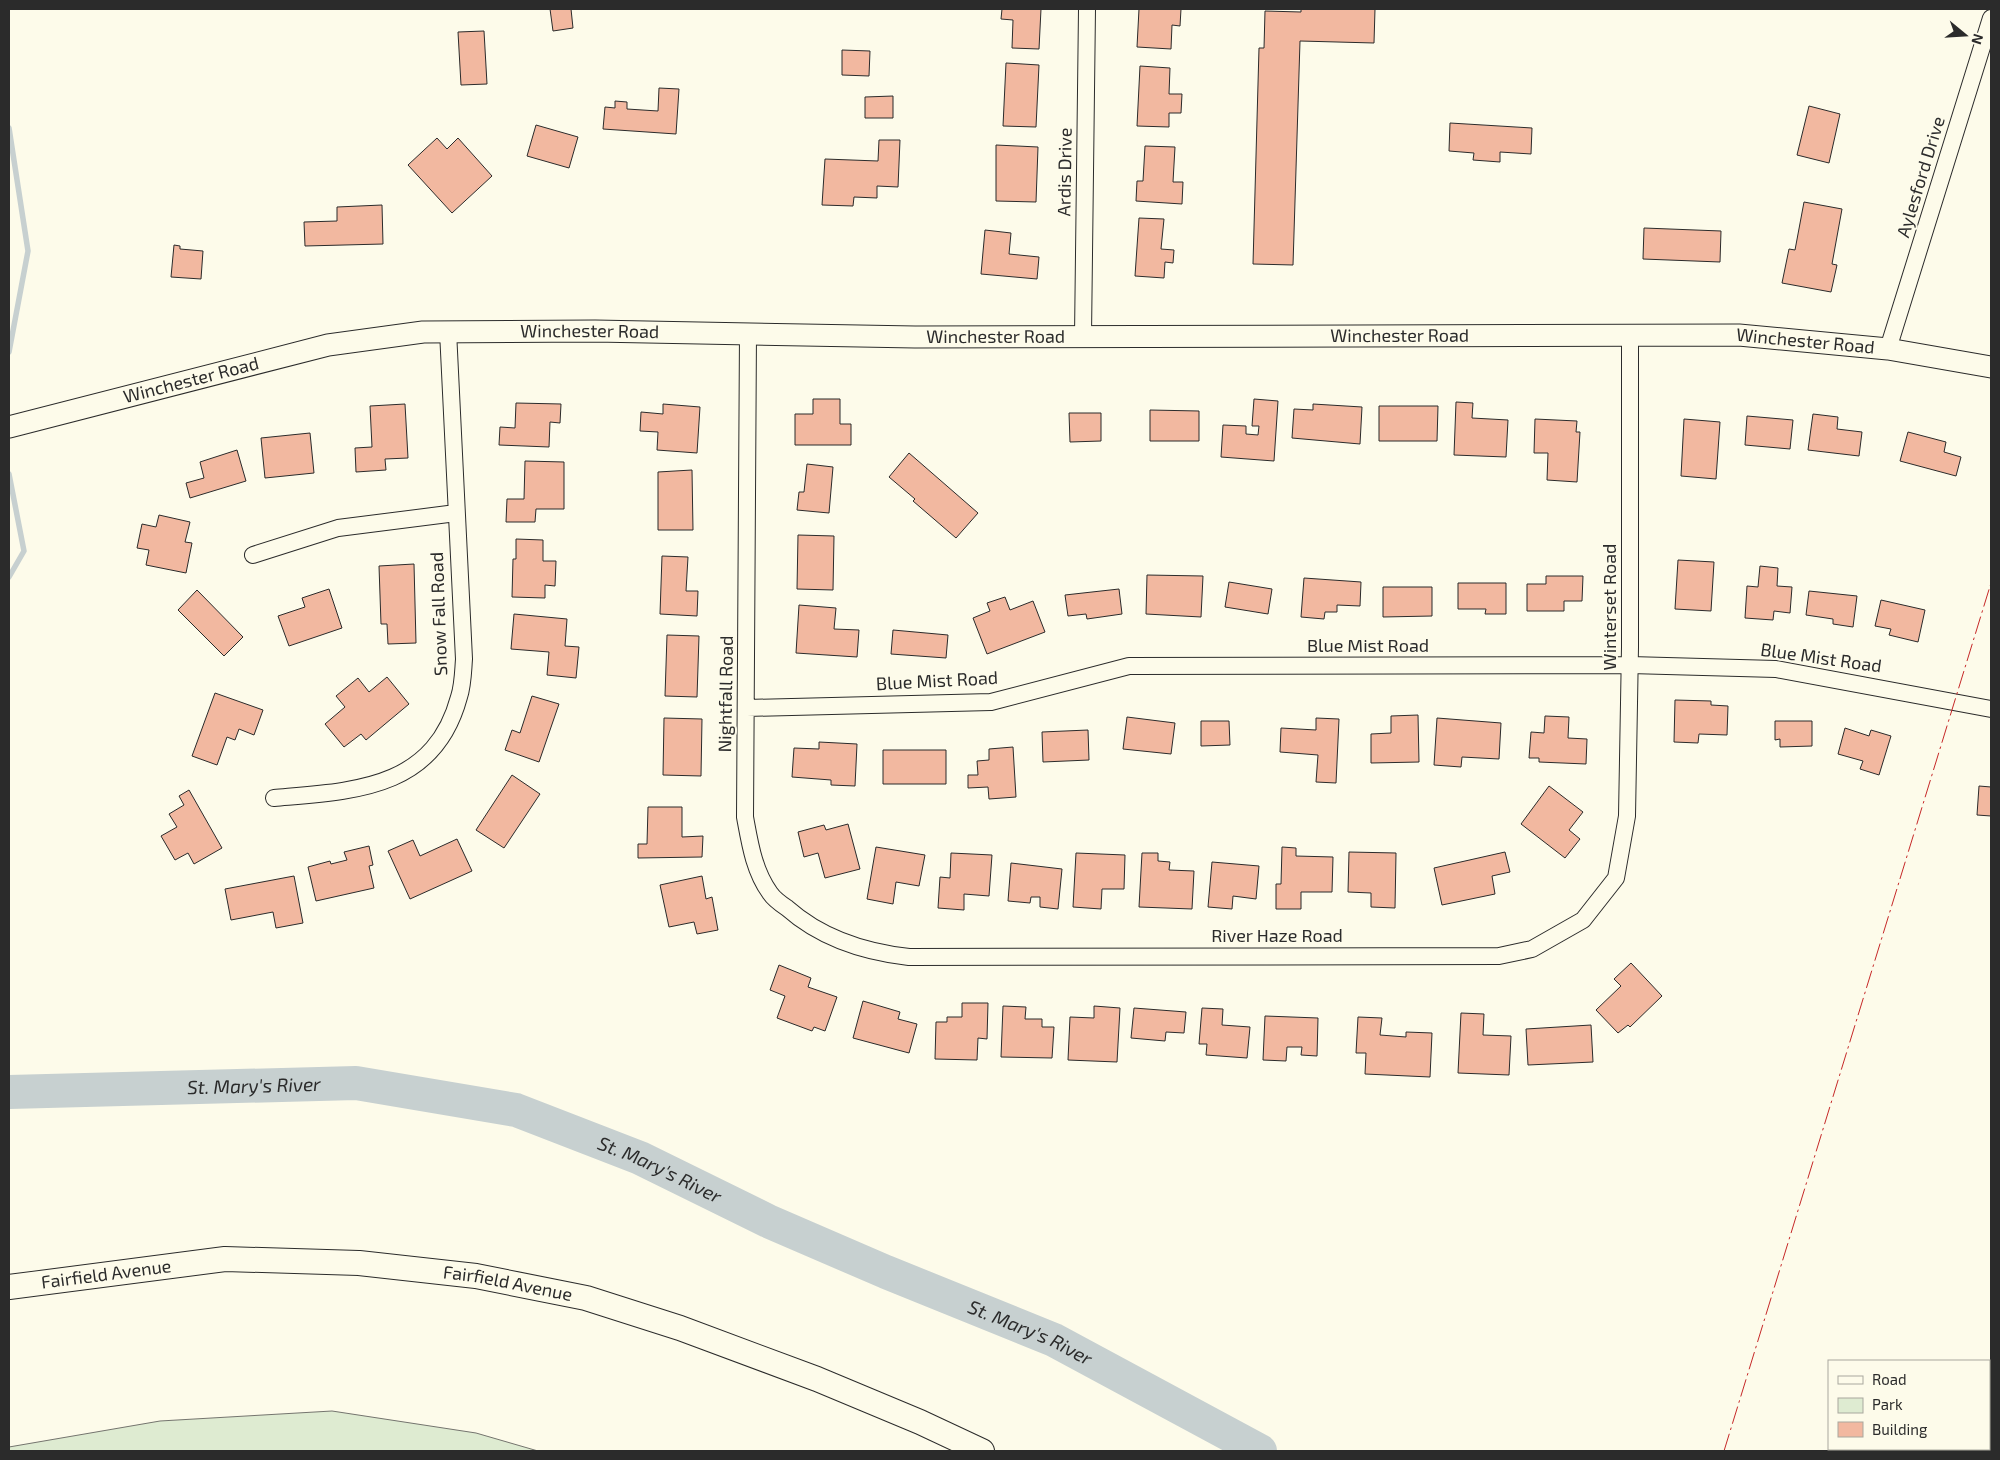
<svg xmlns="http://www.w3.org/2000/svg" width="2000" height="1460" font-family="'Exo 2',sans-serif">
  <rect width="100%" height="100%" fill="#fdfbea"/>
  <path fill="#deebd1" stroke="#74746e" d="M332,1411L476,1433L538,1451H9V1447L160,1421Z"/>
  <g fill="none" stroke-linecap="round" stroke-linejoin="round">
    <path stroke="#c7d0d0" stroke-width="5.5" d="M9,128L28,251L9,352
      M9,474L24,551L9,577"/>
    <path stroke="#c7d0d0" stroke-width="34" id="s1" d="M9,1092L356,1083L516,1110L640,1158L768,1221L886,1272L1054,1340L1260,1451"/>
  </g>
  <path fill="#f2b8a0" stroke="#2b2b2b" d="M550,9H571L573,28L553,31Z
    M1002,9H1041L1039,49L1012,48L1013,20L1001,19Z
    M1139,9H1181L1180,26L1172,25L1171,49L1137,47Z
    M1301,9H1375L1374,43L1300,41L1293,265L1253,264L1259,48H1264L1265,11L1301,12Z
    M484,31L487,84L461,85L458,32Z
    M842,50L870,51L869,76L842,75Z
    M1006,63L1039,65L1036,127L1003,126Z
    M1140,66L1170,68L1169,94H1182L1181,113H1169V127L1137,126Z
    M659,88L679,89L676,134L603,129L605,107L615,108V101L627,102V109L658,111Z
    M893,96V118H865V97Z
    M1809,106L1840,114L1829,163L1797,155Z
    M1450,123L1532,128L1531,154L1500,152V162L1473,160L1474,153L1449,151Z
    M536,125L578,137L569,168L527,156Z
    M437,138L447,149L458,138L492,176L452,213L408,165Z
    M879,140H900L898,187L877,186V198L854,197L853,206L822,205L825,159L878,161Z
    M996,145L1038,147L1036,202L996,201Z
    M1145,146L1175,147L1173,182H1183L1182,204L1136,201L1137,181H1143Z
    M1804,202L1842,209L1832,264L1837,265L1831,292L1782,283L1789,249L1795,250Z
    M382,205L383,244L305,246L304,222L337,221V207Z
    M1139,218L1164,219L1161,249L1174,250L1173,263L1165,262L1164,278L1135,276Z
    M1644,228L1721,231L1720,262L1643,259Z
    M985,230L1011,233L1009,254L1039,257L1037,279L981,274Z
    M174,245L180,246V249L203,251L201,279L171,277Z
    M813,399H840V424H851V445H795V414H813Z
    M1254,399L1278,401L1274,461L1221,457L1223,425L1246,426V434L1258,435L1259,426H1252Z
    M1456,402L1473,403L1472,418L1508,420L1506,457L1454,455Z
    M516,403L561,404L560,423L550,422L549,447L499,445L500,427L515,428Z
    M405,404L408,458L385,459L386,470L356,472L355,448L372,447L370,406Z
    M663,404L700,407L697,453L657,450L658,432L640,431L641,412L663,414Z
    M1313,404L1362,407L1360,444L1292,438L1294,409L1313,410Z
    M1379,406H1438L1437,441H1379Z
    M1150,410L1199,411V441H1150Z
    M1069,413H1101V441L1070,442Z
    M1813,414L1838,417L1837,429L1862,432L1859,456L1808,450Z
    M1747,416L1793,420L1790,449L1745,445Z
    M1535,419L1577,421L1576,432H1580L1577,482L1547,480L1548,453H1534Z
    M1684,419L1720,422L1716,479L1681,476Z
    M1908,432L1946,442L1944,452L1961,457L1956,476L1900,461Z
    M310,433L314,473L265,478L261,438Z
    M237,450L246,481L190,498L186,483L204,478L200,462Z
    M909,453L978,513L956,538L913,501L915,499L889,477Z
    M525,461L564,462V509H536L535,522H506L507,499H524Z
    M807,464L833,467L829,513L797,510L799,492H804Z
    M692,470L693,530H658V472Z
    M159,515L190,522L185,542L192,543L186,573L146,565L149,550L137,548L142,524L156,527Z
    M798,535L834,536L833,590L797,589Z
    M516,539L543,540V561H556L555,586L545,585V598L512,597L513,559H516Z
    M662,556L688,557L686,591H698L697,616L660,614Z
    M1678,560L1714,562L1711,611L1675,609Z
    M414,564L416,643L388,644L387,624H381L379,566Z
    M1760,566L1778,568L1777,586L1792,587L1790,613L1774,611L1773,620L1745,618L1747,586L1758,587Z
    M1147,575L1203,576L1201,617L1146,614Z
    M1546,576H1583L1582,601H1564V611H1527V584H1546Z
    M1304,578L1361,582L1360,606L1337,605V612H1325L1324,619L1301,617Z
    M1229,582L1272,589L1268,614L1225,607Z
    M1458,583H1506V614H1485L1486,609H1458Z
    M1383,587H1432V616L1383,617Z
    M329,589L342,628L289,646L278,616L305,607L302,598Z
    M1119,589L1122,614L1087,619L1086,614L1068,616L1065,595Z
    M197,590L243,637L224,656L178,610Z
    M1809,591L1857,596L1853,627L1833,624V619L1806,615Z
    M1005,597L1010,610L1033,601L1045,632L987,654L973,618L990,611L987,603Z
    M1881,600L1925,610L1918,642L1889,635L1891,629L1875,626Z
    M799,605L836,608L834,629L859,630L857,657L796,653Z
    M514,614L567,619L565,646L579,647L576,678L547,675L549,652L511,649Z
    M893,630L948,635L946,658L891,654Z
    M667,635L699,636L697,697L665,696Z
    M387,677L409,704L366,740L361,734L344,747L325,724L345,707L336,696L358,678L369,692Z
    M215,693L263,710L254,735L239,729L235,740L227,737L217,765L192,756Z
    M532,696L559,704L539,762L505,750L512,730L520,733Z
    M1675,700L1711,701V705L1728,706L1727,735L1699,734L1698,743L1674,742Z
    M1418,715L1419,762L1371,763V734L1391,733V716Z
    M1545,716L1569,717L1568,738L1587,739L1586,764L1539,762V758H1529L1531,732L1544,733Z
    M1127,717L1175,723L1171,754L1123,749Z
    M664,718L702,719L701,776L663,775Z
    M1316,718L1339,719L1336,783L1316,782L1318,755L1280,752L1281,728L1316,730Z
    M1437,718L1501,723L1499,759L1462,757L1461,767L1434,765Z
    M1201,721H1229L1230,745L1201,746Z
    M1775,721H1812V746L1780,747V739L1775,740Z
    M1845,728L1869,736L1871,730L1891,736L1879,775L1860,769L1863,761L1838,754Z
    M1088,730L1089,760L1043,762L1042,732Z
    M819,742L857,744L855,786L831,785V780L792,777L794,748L819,749Z
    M1013,747L1016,797L989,799L988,787L968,788V775H978L977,761L989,760V749Z
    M883,750H946V784H883Z
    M512,775L540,794L504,848L476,830Z
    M1549,786L1583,812L1569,830L1580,839L1565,858L1521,824Z
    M1979,786L1991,787V816L1977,815Z
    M189,790L222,848L194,864L188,853L175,860L161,836L177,827L169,814L184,805L179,796Z
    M648,807H682V837L703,836L702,857L638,858V844H647Z
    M848,824L860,869L825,878L818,853L804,857L798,832L824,825L826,830Z
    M457,839L472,871L410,899L388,851L413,840L420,856Z
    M369,846L373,865L369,866L374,888L316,901L308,867L330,861L331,864L347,860L344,852Z
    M876,847L925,855L919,886L896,882L893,904L867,899Z
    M1282,847L1296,848V856L1333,857L1332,892H1301V909H1276V884H1281Z
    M1349,852L1396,853L1395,908L1371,907V893L1348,892Z
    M1505,852L1510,872L1492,876L1495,894L1442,905L1434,868Z
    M951,853L992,855L989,896L964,894V910L938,908L940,877L950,878Z
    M1076,853L1125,855L1124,889H1102L1101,909L1073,907Z
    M1142,853H1158V861L1170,862L1169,870L1194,871L1192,909L1139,907Z
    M1212,862L1259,866L1256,899L1233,896L1232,909L1208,907Z
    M1011,863L1062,869L1058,909L1040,907V897H1031L1030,903L1008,901Z
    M294,876L303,923L276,928L273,912L231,920L225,889Z
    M702,876L706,899L712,897L718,930L697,934L694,922L669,927L660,885Z
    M1631,963L1662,996L1630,1027L1628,1025L1618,1033L1596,1010L1621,986L1614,979Z
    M779,965L811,978L808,987L837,997L825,1031L814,1027L812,1031L777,1018L785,996L770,990Z
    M863,1001L900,1012L898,1019L917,1024L909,1053L853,1038Z
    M962,1003H988L987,1039L978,1038L977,1060L935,1059L936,1022H947V1017H962Z
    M1003,1006L1026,1007L1025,1019H1042V1027H1054L1052,1058L1001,1057Z
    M1094,1006L1120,1008L1117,1062L1068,1060L1070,1017L1094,1018Z
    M1134,1008L1186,1012L1184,1033L1166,1032L1165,1041L1131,1038Z
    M1202,1008L1223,1009L1222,1025L1250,1027L1247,1058L1206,1055L1207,1044H1199Z
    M1461,1013L1484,1014L1483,1035L1511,1036L1509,1075L1458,1073Z
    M1265,1016L1318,1018L1317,1056L1301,1055L1302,1047H1287L1286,1061L1263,1060Z
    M1358,1017L1382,1018L1380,1035L1406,1037V1032L1432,1033L1430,1077L1365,1074L1366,1053H1356Z
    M1591,1025L1593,1062L1528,1065L1526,1029Z"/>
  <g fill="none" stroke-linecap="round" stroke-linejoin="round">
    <defs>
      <path id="minor" d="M748,333L745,817C750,844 754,871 770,893C774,899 781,904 787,908C822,939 864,952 909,957L1499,956L1532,949L1583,920L1616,878L1627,816L1630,647V335
        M1083,336L1087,9
        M1888,349L1991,18
        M253,555L338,528L456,513
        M747,708L991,702L1129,666L1630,665L1776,669L1991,709
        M274,798C353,791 434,790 459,697C463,685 463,672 464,659L448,331"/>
      <g id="tertiary">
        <path id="s2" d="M9,427L328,345L423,332L595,331L915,337L1739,335L1888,349L1991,367"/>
      </g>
      <g id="secondary">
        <path id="s3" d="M9,1287L225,1259L359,1263L476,1276L586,1298L680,1328L817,1379L920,1422L982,1451"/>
      </g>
    </defs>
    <use href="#minor" stroke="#2b2b2b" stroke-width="18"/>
    <use href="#tertiary" stroke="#2b2b2b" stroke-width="23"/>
    <use href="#secondary" stroke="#2b2b2b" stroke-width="26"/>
    <use href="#minor" stroke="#fdfbea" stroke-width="16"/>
    <use href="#tertiary" stroke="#fdfbea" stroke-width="21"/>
    <use href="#secondary" stroke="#fdfbea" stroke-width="24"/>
    <path stroke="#c62828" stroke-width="1" stroke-dasharray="18 4 2.5 4" stroke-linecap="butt" d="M1724,1451L1991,583"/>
  </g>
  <g text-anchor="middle" stroke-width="4" stroke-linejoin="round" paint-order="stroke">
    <g font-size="18" fill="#2b2b2b" stroke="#fdfbea">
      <text transform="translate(1065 172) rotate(-89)" y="6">Ardis Drive</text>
      <text transform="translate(1921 177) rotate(-73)" y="6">Aylesford Drive</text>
      <text dy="6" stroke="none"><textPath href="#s2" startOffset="592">Winchester Road</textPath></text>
      <text dy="6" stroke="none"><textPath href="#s2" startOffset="1402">Winchester Road</textPath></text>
      <text dy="6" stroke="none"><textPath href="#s2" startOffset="998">Winchester Road</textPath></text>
      <text dy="6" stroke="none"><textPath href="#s2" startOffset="1808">Winchester Road</textPath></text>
      <text dy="6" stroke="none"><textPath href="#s2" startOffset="188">Winchester Road</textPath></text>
      <text transform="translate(1610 607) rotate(-90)" y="6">Winterset Road</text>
      <text transform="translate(439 614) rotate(-92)" y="6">Snow Fall Road</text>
      <text x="1368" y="652">Blue Mist Road</text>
      <text transform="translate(1821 658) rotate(8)" y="6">Blue Mist Road</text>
      <text transform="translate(937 681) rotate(-3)" y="6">Blue Mist Road</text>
      <text transform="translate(726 694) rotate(-89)" y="6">Nightfall Road</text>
      <text x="1277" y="942">River Haze Road</text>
      <text dy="6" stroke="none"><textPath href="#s3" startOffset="98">Fairfield Avenue</textPath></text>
      <text dy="6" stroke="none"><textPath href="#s3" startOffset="502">Fairfield Avenue</textPath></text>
    </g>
    <g font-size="19" font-style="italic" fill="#2b2b2b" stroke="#fdfbea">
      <text dy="7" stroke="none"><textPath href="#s1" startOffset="245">St. Mary's River</textPath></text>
      <text dy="7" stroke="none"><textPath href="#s1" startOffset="665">St. Mary's River</textPath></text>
      <text dy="7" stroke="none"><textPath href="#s1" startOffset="1070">St. Mary's River</textPath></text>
    </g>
  </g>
  <rect width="2000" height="1460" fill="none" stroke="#2b2b2b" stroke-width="20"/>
  <rect x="1828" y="1360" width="162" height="90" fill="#fdfbea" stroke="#a9a89e"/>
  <rect x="1838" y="1376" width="25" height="8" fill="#fdfbea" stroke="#a9a89e"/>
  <text x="1872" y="1385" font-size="15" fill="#2b2b2b">Road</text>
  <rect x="1838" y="1398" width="25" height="15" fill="#deebd1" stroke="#a9a89e"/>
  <text x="1872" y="1410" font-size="15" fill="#2b2b2b">Park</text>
  <rect x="1838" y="1422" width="25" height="15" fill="#f2b8a0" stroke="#a9a89e"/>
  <text x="1872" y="1435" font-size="15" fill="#2b2b2b">Building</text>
  <g transform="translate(1965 35) rotate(108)" stroke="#fdfbea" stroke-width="4" paint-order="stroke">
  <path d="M0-4L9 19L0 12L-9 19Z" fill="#2b2b2b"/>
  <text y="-8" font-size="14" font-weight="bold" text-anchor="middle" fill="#2b2b2b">N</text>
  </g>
</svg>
